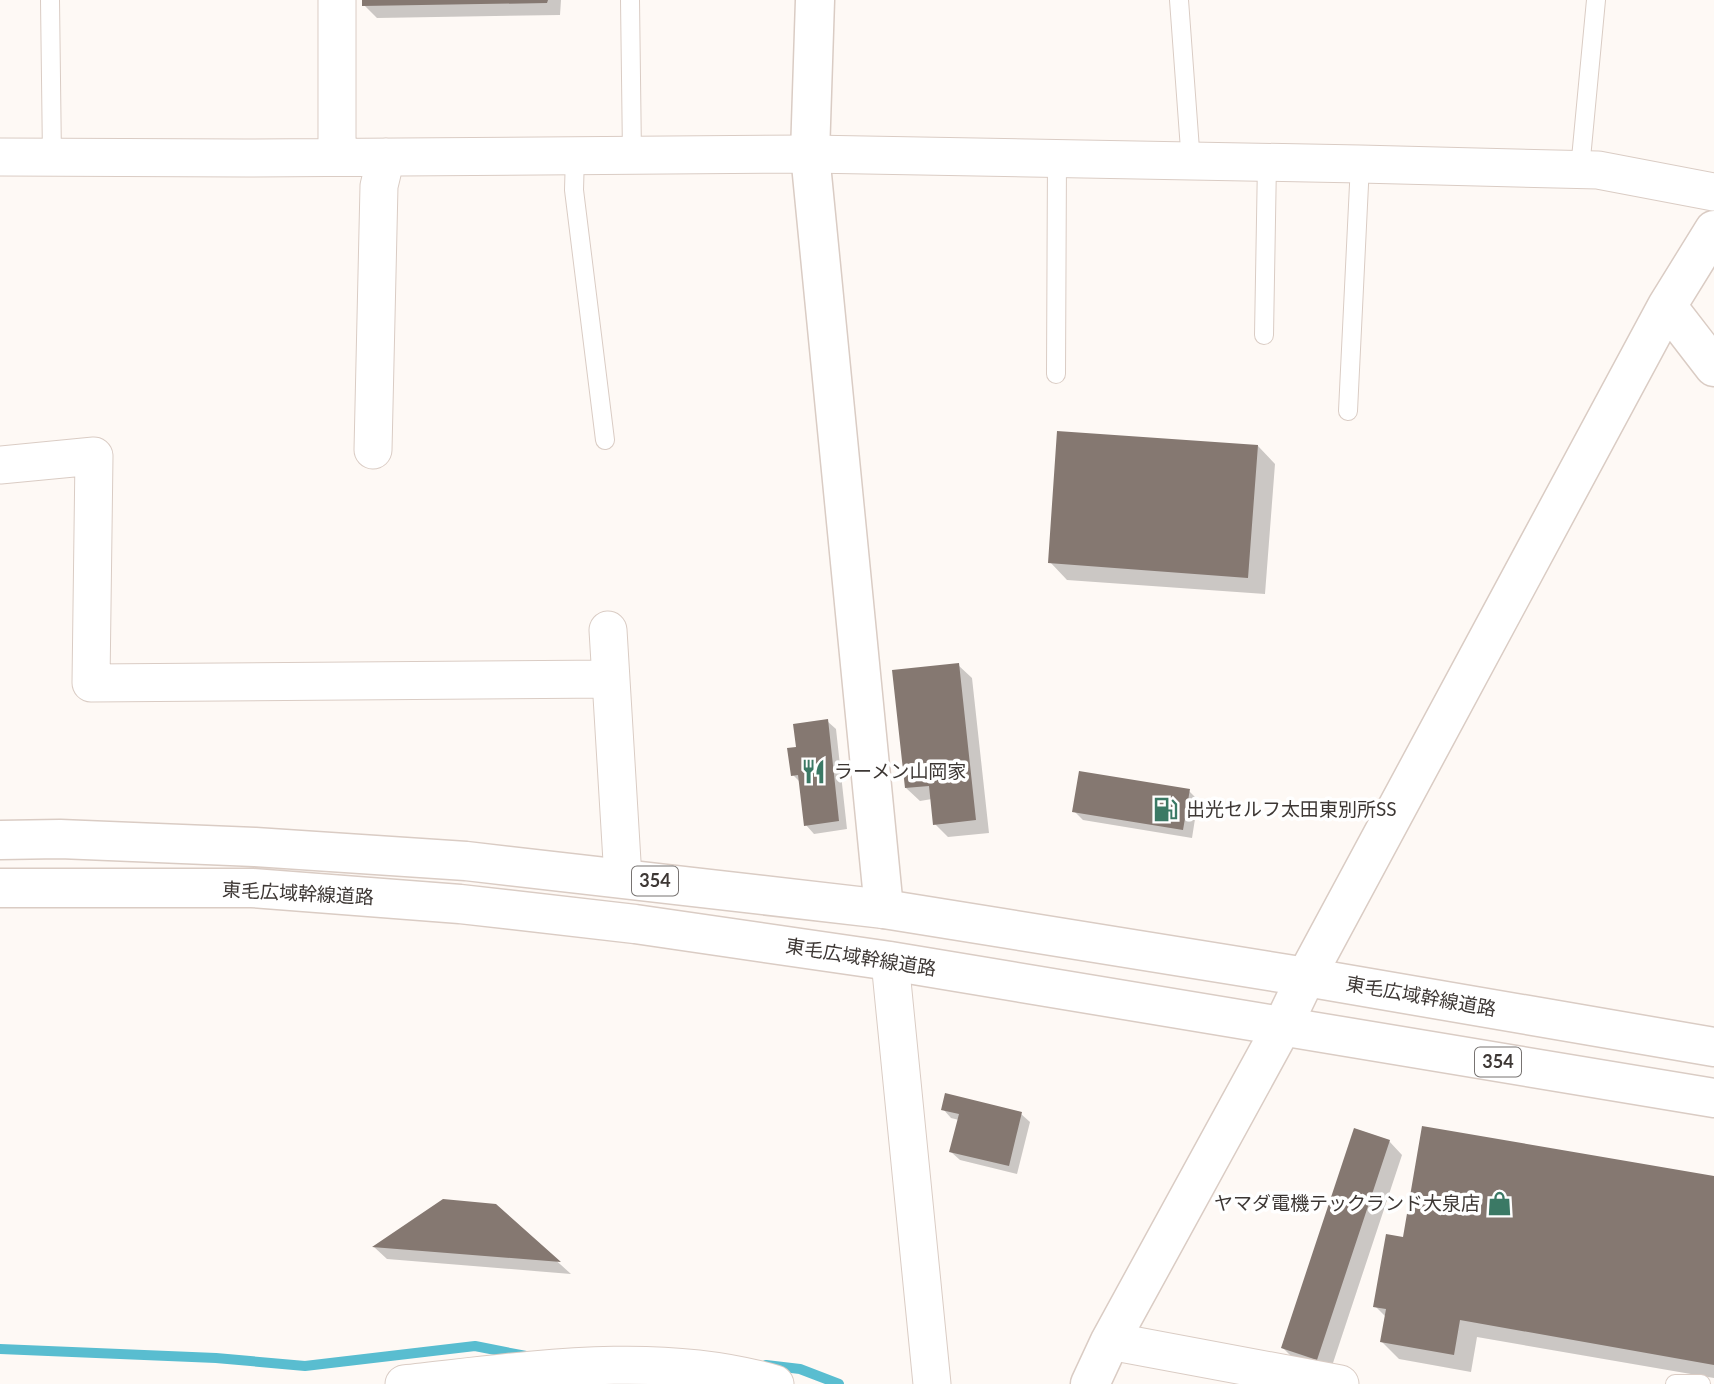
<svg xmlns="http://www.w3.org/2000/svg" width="1714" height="1384" font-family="Lato,'Noto Sans JP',sans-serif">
  <rect width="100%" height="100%" fill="#fef9f5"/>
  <path fill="#0003" d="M364,0H561L560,15L377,18L364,5Z
    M1258,446L1275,464L1265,594L1067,580L1050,562Z
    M958,665L972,678L989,833L948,837L935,824L932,799L920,801L906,788Z
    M827,721L836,729L847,829L814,834L806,825L801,783L793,775Z
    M1189,791L1198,800L1192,838L1083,820L1074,811Z
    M943,1109L1021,1114L1030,1122L1017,1174L960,1160L951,1152L959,1120L951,1118Z
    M1389,1141L1402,1155L1330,1372L1296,1361L1283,1348Z
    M1714,1178V1378L1477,1337L1471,1372L1399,1359L1382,1342L1386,1317L1375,1306L1404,1239Z
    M496,1206L571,1274L387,1259L374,1247Z"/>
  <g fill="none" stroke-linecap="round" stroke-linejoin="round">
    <path stroke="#59bdd0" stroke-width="10" d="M0,1349L216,1358L305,1366L475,1346L526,1356
      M766,1365L800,1369L839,1384"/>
  </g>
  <path fill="#857871" d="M362,0H548L547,3L362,6Z
    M1057,431L1258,445L1248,578L1048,563Z
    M959,663L976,820L933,825L929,786L905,788L892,670Z
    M828,719L839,821L804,826L798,775L791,776L787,748L796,747L793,724Z
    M1079,771L1190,789L1183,830L1072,812Z
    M945,1093L1022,1112L1009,1166L949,1152L959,1114L941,1110Z
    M1422,1126L1714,1176V1365L1460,1320L1454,1355L1380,1342L1386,1309L1373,1307L1386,1234L1403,1237Z
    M1354,1128L1390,1140L1317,1360L1281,1348Z
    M443,1199L496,1204L561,1262L372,1247Z"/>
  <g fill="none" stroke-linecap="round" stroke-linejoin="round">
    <defs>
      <path id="service" d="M50,0L52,158
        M630,0L632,155
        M1179,0L1191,163
        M575,155L574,190L605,440
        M1580,169L1596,0
        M1264,335L1267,162
        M1056,374L1057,158
        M1348,411L1360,164
        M1675,1384H1701"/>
      <path id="minor" d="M337,0V157
        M0,157L246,158L810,154L1360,164L1598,170L1714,192
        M373,450L379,186L386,157
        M0,465L94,456L91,683L611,679
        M608,630L623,878
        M890,961L932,1384
        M1110,1341L1340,1384
        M404,1384C525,1371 657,1349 775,1384"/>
      <path id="tertiary" d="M815,0L810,154L884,909
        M1667,306L1714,367
        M1090,1384L1110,1341L1283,1025L1306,977L1667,306L1714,230"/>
      <path id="trunk" d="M0,840L60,839L255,847L466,861L884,909L1306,977L1714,1047
        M0,888H252L460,904L635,924L890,961L1714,1098"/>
    </defs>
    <use href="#service" stroke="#daccc4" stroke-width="20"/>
    <use href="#minor" stroke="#daccc4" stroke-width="39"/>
    <use href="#tertiary" stroke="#daccc4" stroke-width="41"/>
    <use href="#trunk" stroke="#daccc4" stroke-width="41"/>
    <use href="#service" stroke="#fff" stroke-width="18"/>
    <use href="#minor" stroke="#fff" stroke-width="37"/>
    <use href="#tertiary" stroke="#fff" stroke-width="38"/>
    <use href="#trunk" stroke="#fff" stroke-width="38"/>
  </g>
  <defs>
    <symbol id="restaurant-bare" viewBox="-9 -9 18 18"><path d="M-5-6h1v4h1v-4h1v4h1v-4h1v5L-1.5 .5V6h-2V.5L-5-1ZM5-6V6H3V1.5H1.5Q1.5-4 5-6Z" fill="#3b7965" stroke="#fff" stroke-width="2.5" paint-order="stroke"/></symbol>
    <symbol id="fuel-bare" viewBox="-9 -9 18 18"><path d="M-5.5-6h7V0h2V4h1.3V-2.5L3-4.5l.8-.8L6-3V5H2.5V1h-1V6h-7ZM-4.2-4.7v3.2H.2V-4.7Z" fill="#3b7965" stroke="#fff" stroke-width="2.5" paint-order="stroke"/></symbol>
    <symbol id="shop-bare" viewBox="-9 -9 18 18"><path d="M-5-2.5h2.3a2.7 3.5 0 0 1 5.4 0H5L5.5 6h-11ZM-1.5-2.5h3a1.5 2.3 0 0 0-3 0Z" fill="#3b7965" stroke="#fff" stroke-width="2.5" paint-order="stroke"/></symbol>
  </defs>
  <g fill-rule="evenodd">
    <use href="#restaurant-bare" x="796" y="754" width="35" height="35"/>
    <use href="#fuel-bare" x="1148" y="792" width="35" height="35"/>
    <use href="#shop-bare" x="1482" y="1186" width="35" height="35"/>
  </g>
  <g text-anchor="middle" stroke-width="7" stroke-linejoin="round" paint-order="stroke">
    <g fill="#fff" stroke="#777371" stroke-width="2">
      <rect x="632" y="866.5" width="46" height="29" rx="5"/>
      <rect x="1475" y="1047.5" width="46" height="29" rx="5"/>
    </g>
    <g font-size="18" font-weight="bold" fill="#3d3734">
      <text x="655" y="887">354</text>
      <text x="1498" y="1068">354</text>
    </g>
    <g font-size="19" fill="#3d3734" stroke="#fff" text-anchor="start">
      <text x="834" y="778">ラーメン山岡家</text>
      <text x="1186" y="816">出光セルフ太田東別所SS</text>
      <text x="1480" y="1210" text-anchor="end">ヤマダ電機テックランド大泉店</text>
    </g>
    <g font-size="19" fill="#3d3734" stroke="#fff">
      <text transform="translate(298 893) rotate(3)" y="7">東毛広域幹線道路</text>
      <text transform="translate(861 957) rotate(9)" y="7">東毛広域幹線道路</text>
      <text transform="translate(1421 996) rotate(10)" y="7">東毛広域幹線道路</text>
    </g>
  </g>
</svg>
